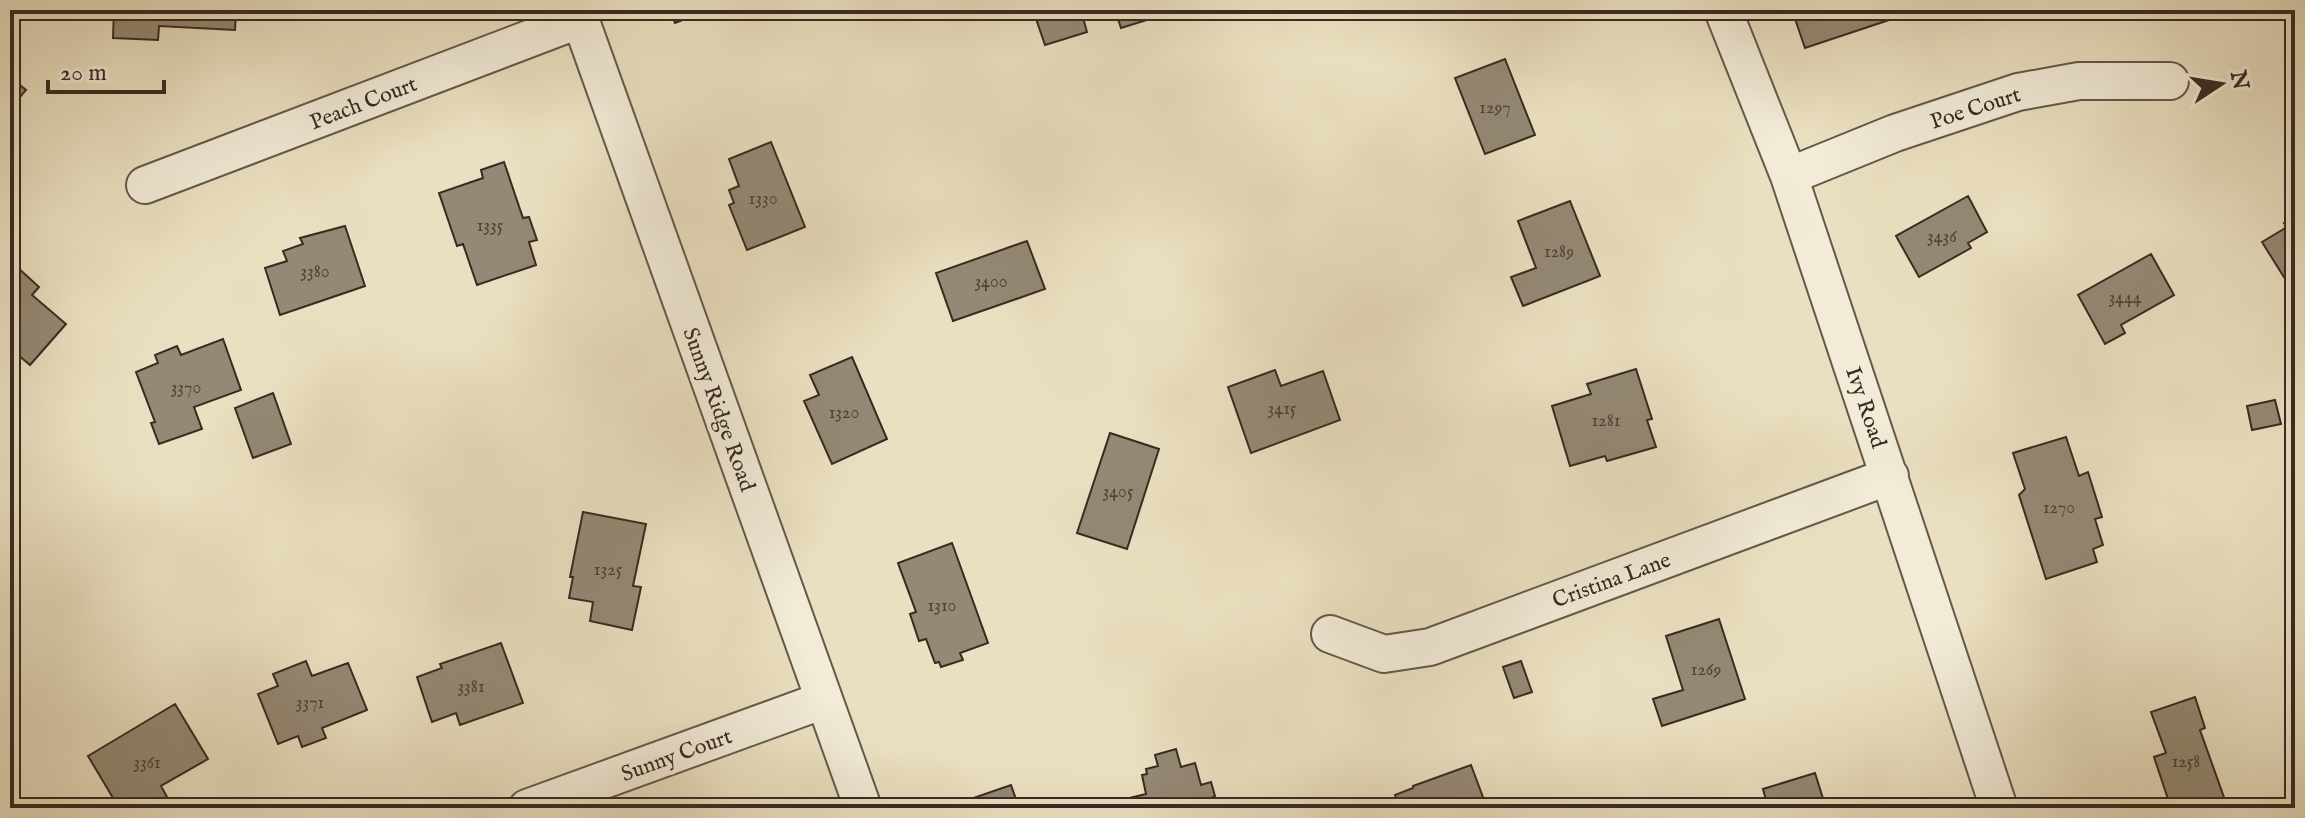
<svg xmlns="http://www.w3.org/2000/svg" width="2305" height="818" font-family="'IM FELL English',serif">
  <rect width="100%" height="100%" fill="#eae0c1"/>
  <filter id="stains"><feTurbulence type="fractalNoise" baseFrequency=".0025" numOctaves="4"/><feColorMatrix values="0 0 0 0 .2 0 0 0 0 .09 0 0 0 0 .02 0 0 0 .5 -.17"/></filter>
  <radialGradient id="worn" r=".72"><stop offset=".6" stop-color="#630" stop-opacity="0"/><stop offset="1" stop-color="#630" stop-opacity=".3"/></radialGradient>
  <path fill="#948975" stroke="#372a23" stroke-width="2" d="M114,10H236L235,30L159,26L158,40L113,38Z
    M670,10H709L675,23Z
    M1033,10H1095L1082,14L1087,32L1045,45Z
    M1115,10H1150L1153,18L1121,28Z
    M1792,10H1903L1904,15L1805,48Z
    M1505,59L1535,135L1485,154L1455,78Z
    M10,77L26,90L10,109Z
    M771,142L805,227L747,250L729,205L734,203L729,190L739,186L729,159Z
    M504,162L523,218L529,217L537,240L529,242L536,265L477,285L463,244L457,246L439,193L483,178L481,170Z
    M1968,196L1987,232L1968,243L1971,248L1919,277L1896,236Z
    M1570,201L1600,276L1523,306L1511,277L1536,268L1518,221Z
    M2295,216V278L2287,282L2262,242L2287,227L2284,223Z
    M345,226L365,286L280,315L265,268L287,261L283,251L303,244L300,238Z
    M1027,241L1045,289L953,321L936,273Z
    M2151,254L2174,295L2121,325L2125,333L2105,344L2078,295Z
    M16,266L39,287L32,295L66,324L30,365L10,348V273Z
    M223,339L241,390L194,407L202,429L159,444L151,423L155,422L136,372L158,363L155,355L177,346L181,355Z
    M852,357L887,439L832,464L804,401L819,395L810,375Z
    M1636,369L1652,419L1647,420L1656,447L1607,461L1605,456L1570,466L1552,406L1591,394L1587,384Z
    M1275,370L1281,386L1323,371L1340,420L1251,453L1228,387Z
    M273,393L291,444L253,458L235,408Z
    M2275,400L2281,424L2252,430L2247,406Z
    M1110,433L1159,449L1127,549L1077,533Z
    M2066,437L2079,476L2088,472L2102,517L2095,519L2103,545L2093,549L2097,562L2046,579L2019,495L2025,489L2013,453Z
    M583,512L646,524L633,586L641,587L632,630L590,621L593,602L569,598L573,577H570Z
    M952,543L988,643L960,653L963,660L941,667L939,662L935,663L926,639L919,641L910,614L916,612L898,563Z
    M1719,619L1745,699L1662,726L1653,699L1683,690L1666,636Z
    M501,643L523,703L460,725L456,713L432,722L417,677L442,668L440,664Z
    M306,661L312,676L348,663L367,710L322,728L326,738L302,747L298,736L278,744L258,694L278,686L273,674Z
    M1521,661L1532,692L1514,698L1503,667Z
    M2195,697L2205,728L2200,730L2226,803L2212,808H2171L2154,757L2166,753L2151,712Z
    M175,704L208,759L161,786L168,799L153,808H119L88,756Z
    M1176,749L1181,767L1195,763L1201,785L1211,782L1215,796L1211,798L1214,808H1123L1121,800L1146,794L1142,775L1147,774L1146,769L1158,766L1155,755Z
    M1471,765L1487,808H1400L1395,795L1413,788V786Z
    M1815,773L1826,808H1768L1763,789Z
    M1011,785L1019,808H954L953,805Z"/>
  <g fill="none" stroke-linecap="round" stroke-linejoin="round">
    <defs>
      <path id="minor" d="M577,10L863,808
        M1723,10L1789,176L1999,808
        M1789,176L1895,133L2018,92L2079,81H2170
        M145,185L581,19
        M1330,634L1384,654L1430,647L1890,476
        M527,808L824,700"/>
    </defs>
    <use href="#minor" stroke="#64584a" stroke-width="40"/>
    <use href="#minor" stroke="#f1ebd7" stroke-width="36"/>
  </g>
  <g text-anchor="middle" stroke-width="8" stroke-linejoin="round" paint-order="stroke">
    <g font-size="18" fill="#4e4238">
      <text x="1495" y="113">1297</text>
      <text x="763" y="204">1330</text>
      <text x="490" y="231">1335</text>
      <text x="1942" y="242">3436</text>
      <text x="1559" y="257">1289</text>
      <text x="315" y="277">3380</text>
      <text x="991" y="287">3400</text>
      <text x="2125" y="303">3444</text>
      <text x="186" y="393">3370</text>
      <text x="1282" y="414">3415</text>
      <text x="844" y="418">1320</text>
      <text x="1606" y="426">1281</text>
      <text x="1118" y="497">3405</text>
      <text x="2059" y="513">1270</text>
      <text x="608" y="575">1325</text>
      <text x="942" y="611">1310</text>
      <text x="1706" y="675">1269</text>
      <text x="471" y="692">3381</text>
      <text x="310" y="708">3371</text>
      <text x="2186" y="767">1258</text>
      <text x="147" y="768">3361</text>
    </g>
    <g font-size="22" fill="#372a23" stroke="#f1ebd7">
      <text transform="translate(363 102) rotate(-21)" y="8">Peach Court</text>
      <text transform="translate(1975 107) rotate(-18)" y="8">Poe Court</text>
      <text transform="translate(1867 407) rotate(71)" y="8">Ivy Road</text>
      <text transform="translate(720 409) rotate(70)" y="8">Sunny Ridge Road</text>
      <text transform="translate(1611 579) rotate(-20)" y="8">Cristina Lane</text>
      <text transform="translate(676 754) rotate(-20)" y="8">Sunny Court</text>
    </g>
  </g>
  <rect width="2305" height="818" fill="none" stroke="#eae0c1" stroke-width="40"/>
  <rect x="12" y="12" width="2281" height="794" fill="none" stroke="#372a23" stroke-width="4"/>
  <rect x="20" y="20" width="2265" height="778" fill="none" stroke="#372a23" stroke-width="2"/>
  <g transform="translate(2221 84) rotate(78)" stroke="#f1ebd7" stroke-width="6" paint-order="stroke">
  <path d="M0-6L14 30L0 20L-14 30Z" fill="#372a23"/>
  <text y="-12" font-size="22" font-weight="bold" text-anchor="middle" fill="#372a23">N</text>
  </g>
  <path d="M48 80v12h116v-12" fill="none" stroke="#372a23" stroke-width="4"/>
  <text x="60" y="80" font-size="24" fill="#372a23" stroke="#f1ebd7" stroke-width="6" paint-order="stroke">20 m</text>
  <rect width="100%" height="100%" filter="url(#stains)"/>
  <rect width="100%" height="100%" fill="url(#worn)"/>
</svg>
